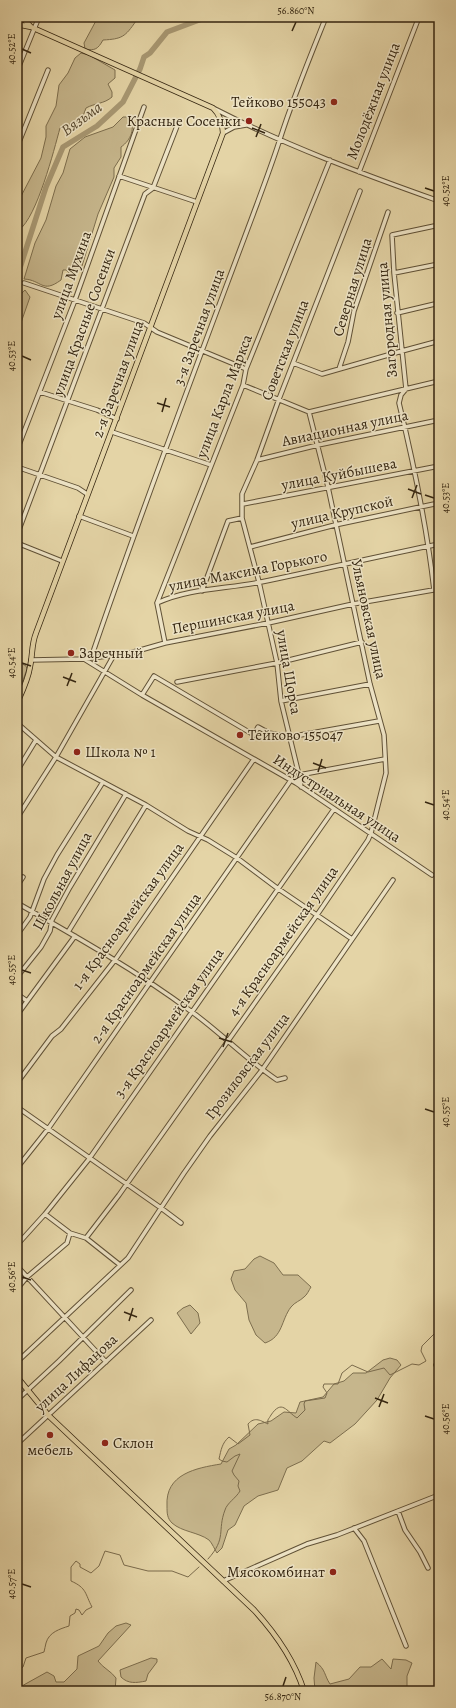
<svg xmlns="http://www.w3.org/2000/svg" width="456" height="1708" font-family="Alegreya,serif">
  <rect width="100%" height="100%" fill="#e4d4a6"/>
  <filter id="stains"><feTurbulence type="fractalNoise" baseFrequency=".005" numOctaves="4"/><feColorMatrix values="0 0 0 0 .2 0 0 0 0 .09 0 0 0 0 .02 0 0 0 .5 -.17"/></filter>
  <radialGradient id="worn" r=".72"><stop offset=".6" stop-color="#630" stop-opacity="0"/><stop offset="1" stop-color="#630" stop-opacity=".3"/></radialGradient>
  <path fill="#c6b68c" stroke="#7d6e4e" d="M98,17H133L136,21C125,37 122,39 103,40C98,49 95,51 85,49L84,43Z
    M81,53L89,55L115,70V78L108,84L112,92V97C104,104 95,103 86,108L80,124H70L60,128C54,150 37,217 19,230L17,223L18,202L41,158L46,137V126L56,106L59,85L68,73L75,58Z
    M123,117H129C136,128 131,140 121,147V157L114,168V177L98,214L82,266L74,277L66,270H63L61,280C42,294 42,280 24,279L35,243L46,220L56,186L63,173L70,149L85,137L113,127Z
    M25,290L30,297L17,334C17,319 13,300 25,290Z
    M19,662L26,666L27,669L17,697V663Z
    M260,1256L274,1263L283,1275H298L311,1287C309,1290 307,1295 304,1297C300,1301 295,1302 291,1307C281,1320 283,1337 265,1343L256,1335L249,1320L246,1303L235,1290L231,1279L234,1271L245,1269L254,1259Z
    M190,1305L198,1313L200,1323L191,1334L177,1313L183,1308Z
    M390,1358L397,1360L401,1365L390,1378L377,1400L355,1424L330,1443L324,1441L302,1461L287,1468L278,1490L258,1496L244,1506L235,1525L228,1530L222,1548L217,1553C215,1550 212,1543 209,1540C198,1532 182,1532 172,1523C167,1518 167,1513 167,1506C165,1474 196,1468 221,1464L229,1449L236,1445L258,1424L271,1421L284,1412L296,1413L300,1402L323,1397L334,1384L344,1381L353,1373H366L383,1360Z
    M126,1623L131,1625L98,1661C103,1668 111,1671 116,1678L115,1691H23L20,1687L47,1672L54,1676L56,1682H64L77,1669L78,1656L99,1646L108,1633L116,1626Z
    M151,1658L157,1659V1662L148,1674L146,1681C136,1683 128,1684 121,1677L120,1670Z
    M382,1659L391,1669L393,1659L406,1660L412,1663L407,1676V1691H315L314,1678L316,1662C326,1670 324,1675 330,1684L349,1679L360,1667H371Z"/>
  <g fill="none" stroke-linecap="round" stroke-linejoin="round">
    <path stroke="#7a6a4b" stroke-width="1" d="M208,1559C227,1538 217,1531 225,1510C227,1503 236,1498 240,1491L238,1486L239,1481L234,1475L232,1471L240,1454L235,1456L227,1462L222,1461L219,1459C221,1450 222,1443 229,1437L238,1444L250,1435L248,1424C255,1416 261,1421 268,1424C267,1419 269,1419 271,1415C282,1399 286,1411 297,1418L305,1410L304,1404L305,1401L325,1398L327,1393L323,1387L324,1384H338L342,1373L352,1365L368,1372L384,1368L390,1375L412,1364L419,1365L426,1361L421,1351L422,1346L439,1329L435,1315L439,1313
      M17,1671L23,1667L26,1658L44,1652C45,1649 45,1646 46,1643C49,1632 60,1629 69,1626L70,1616L75,1613L76,1609L79,1610L82,1615L86,1610L92,1607C85,1594 87,1588 71,1581V1567L76,1561L80,1564V1567L91,1573L99,1566L105,1551L120,1555L124,1565L148,1571H172L188,1577L199,1567"/>
    <path stroke="#a89873" stroke-width="5.5" d="M17,277L46,187L63,147L97,126L123,102L140,69L144,57L150,53L167,32L207,17"/>
    <defs>
      <path id="minor" d="M17,71L39,17
        M215,109C287,146 363,174 439,201
        M223,133L234,127L246,125
        M17,147L48,70
        M359,172L419,17
        M119,176L197,202
        M394,273L439,264
        M24,283L144,323L157,332L246,369
        M397,313L439,303
        M293,363L322,374L402,351L439,341
        M339,369L348,342L354,311L388,212
        M243,385L309,412
        M40,392L97,410L117,419
        M309,412L439,381
        M112,432L211,465
        M17,450L75,300L144,107
        M257,460L318,445L439,420
        M17,467L78,488L87,494
        M243,504L439,466
        M79,516L133,536
        M17,535L145,194L153,188L179,121
        M17,543L62,561
        M250,547L335,525L439,503
        M434,590C427,527 414,465 399,403L401,395L406,389L394,273L392,235L439,225
        M202,591L228,521L242,518
        M157,603C189,588 227,589 261,582C320,570 379,556 439,544
        M165,643L157,603L243,385L246,369L330,160
        M91,658C143,505 201,354 257,204C265,182 273,161 280,139C293,98 310,57 326,17
        M84,659L142,695L296,783L432,875
        M31,660L84,659L130,653L165,643L268,623L353,604L439,589
        M177,682L277,663L362,642
        M142,695L154,676L254,735L258,727L269,733L289,737L379,721
        M281,701L370,684
        M17,723L56,757L146,805L188,831L208,840L237,858L277,888L352,939
        M17,771L36,740
        M296,783L299,775L281,701L277,663L259,582L242,518V494L257,460L279,399L360,191
        M301,787L299,775L385,759
        M17,818L56,757L114,655
        M17,886L23,877
        M17,903C77,937 137,971 192,1012C221,1033 247,1060 277,1080L285,1078
        M68,932L146,805
        M17,935L30,917L44,879L57,855L103,782
        M17,977L41,947L50,931L52,920L70,887L126,794
        M17,994L27,1001
        M17,1015L75,936
        M17,1083L52,1036L61,1029L115,960L254,759
        M17,1107L161,1208L181,1223
        M17,1168L48,1129L291,780
        M45,1214L70,1233L86,1238L120,1265
        M86,1238L119,1195L317,915L368,840L371,833L386,773L384,735L370,684L328,487L309,412
        M17,1245L45,1214L89,1159L334,809
        M17,1266L106,1362
        M17,1289L27,1277L67,1243L70,1233
        M17,1362L128,1258L184,1173L210,1136L262,1070L393,880
        M436,1365L439,1369
        M17,1400L59,1361L131,1290
        M17,1444L151,1320
        M398,1511L405,1530L420,1552L428,1568
        M354,1528L364,1541L406,1646
        M223,1581L307,1544L337,1535L439,1495"/>
      <path id="major" d="M17,26L21,25L31,27
        M17,703C22,692 28,680 30,667C33,654 31,646 36,633L223,133C222,122 220,115 213,108L31,27L22,17
        M17,1377L49,1416L254,1610C276,1634 294,1659 304,1691"/>
    </defs>
    <use href="#minor" stroke="#605136" stroke-width="5.5"/>
    <use href="#major" stroke="#342510" stroke-width="6"/>
    <use href="#minor" stroke="#ede3c5" stroke-width="3.5"/>
    <use href="#major" stroke="#e4d4a6" stroke-width="4.5"/>
  </g>
  <path fill="none" stroke="#342510" stroke-width="1.5" d="M292,31L296,22M22,49L31,53M252,128L265,133M256,137L261,124M425,188L434,191M22,356L31,360M157,403L170,407M162,412L166,398M408,489L421,494M425,495L434,498M412,498L417,485M22,663L31,666M63,677L76,682M67,686L72,673M313,763L326,768M318,772L322,759M425,802L434,805M22,970L31,973M219,1038L232,1042M223,1047L228,1033M425,1109L434,1112M22,1277L31,1280M124,1312L137,1317M129,1321L133,1308M375,1398L388,1403M379,1407L384,1394M425,1416L434,1419M22,1584L31,1587M283,1686L286,1677"/>
  <g fill="#8f2418" stroke="#ede3c5" stroke-width="1.5">
    <circle cx="334" cy="102" r="4"/>
    <circle cx="249" cy="121" r="4"/>
    <circle cx="71" cy="653" r="4"/>
    <circle cx="240" cy="735" r="4"/>
    <circle cx="77" cy="752" r="4"/>
    <circle cx="50" cy="1435" r="4"/>
    <circle cx="105" cy="1443" r="4"/>
    <circle cx="333" cy="1572" r="4"/>
  </g>
  <g text-anchor="middle" stroke-width="3" stroke-linejoin="round" paint-order="stroke">
    <g font-size="15" fill="#342510" stroke="#ede3c5">
      <text transform="translate(373 101) rotate(-69)" y="5">Молодёжная улица</text>
      <text transform="translate(71 275) rotate(-70)" y="5">улица Мухина</text>
      <text transform="translate(352 287) rotate(-73)" y="5">Северная улица</text>
      <text transform="translate(387 320) rotate(-95)" y="5">Загородная улица</text>
      <text transform="translate(84 322) rotate(-70)" y="5">улица Красные Сосенки</text>
      <text transform="translate(199 327) rotate(-70)" y="5">3-я Заречная улица</text>
      <text transform="translate(285 350) rotate(-69)" y="5">Советская улица</text>
      <text transform="translate(118 379) rotate(-70)" y="5">2-я Заречная улица</text>
      <text transform="translate(224 396) rotate(-69)" y="5">улица Карла Маркса</text>
      <text transform="translate(345 428) rotate(-12)" y="5">Авиационная улица</text>
      <text transform="translate(339 474) rotate(-11)" y="5">улица Куйбышева</text>
      <text transform="translate(342 512) rotate(-13)" y="5">улица Крупской</text>
      <text transform="translate(248 571) rotate(-11)" y="5">улица Максима Горького</text>
      <text transform="translate(233 617) rotate(-11)" y="5">Першинская улица</text>
      <text transform="translate(369 619) rotate(78)" y="5">Ульяновская улица</text>
      <text transform="translate(289 672) rotate(80)" y="5">улица Щорса</text>
      <text transform="translate(337 798) rotate(33)" y="5">Индустриальная улица</text>
      <text transform="translate(62 881) rotate(-62)" y="5">Школьная улица</text>
      <text transform="translate(128 916) rotate(-54)" y="5">1-я Красноармейская улица</text>
      <text transform="translate(283 941) rotate(-55)" y="5">4-я Красноармейская улица</text>
      <text transform="translate(146 968) rotate(-55)" y="5">2-я Красноармейская улица</text>
      <text transform="translate(169 1023) rotate(-55)" y="5">3-я Красноармейская улица</text>
      <text transform="translate(247 1066) rotate(-53)" y="5">Грозиловская улица</text>
      <text transform="translate(76 1373) rotate(-43)" y="5">улица Лифанова</text>
    </g>
    <g font-size="15" fill="#342510" stroke="#ede3c5" text-anchor="start">
      <text x="326" y="107" text-anchor="end">Тейково 155043</text>
      <text x="241" y="126" text-anchor="end">Красные Сосенки</text>
      <text x="79" y="658">Заречный</text>
      <text x="248" y="740">Тейково 155047</text>
      <text x="85" y="757">Школа № 1</text>
      <text x="113" y="1448">Склон</text>
      <text x="50" y="1455" text-anchor="middle">мебель</text>
      <text x="325" y="1577" text-anchor="end">Мясокомбинат</text>
    </g>
    <g font-size="16" font-style="italic" fill="#57482e" stroke="#ede3c5">
      <text transform="translate(81 118) rotate(-36)" y="6">Вязьма</text>
    </g>
  </g>
  <rect width="456" height="1708" fill="none" stroke="#e4d4a6" stroke-width="44"/>
  <rect x="22" y="22" width="412" height="1664" fill="none" stroke="#342510" stroke-width="1.5"/>
  <g font-size="10" text-anchor="middle" fill="#342510">
    <text x="296" y="14">56.860°N</text>
    <text transform="translate(11 49) rotate(-90)" y="4">40.52°E</text>
    <text transform="translate(445 191) rotate(-90)" y="4">40.52°E</text>
    <text transform="translate(11 356) rotate(-90)" y="4">40.53°E</text>
    <text transform="translate(445 498) rotate(-90)" y="4">40.53°E</text>
    <text transform="translate(11 663) rotate(-90)" y="4">40.54°E</text>
    <text transform="translate(445 805) rotate(-90)" y="4">40.54°E</text>
    <text transform="translate(11 970) rotate(-90)" y="4">40.55°E</text>
    <text transform="translate(445 1112) rotate(-90)" y="4">40.55°E</text>
    <text transform="translate(11 1277) rotate(-90)" y="4">40.56°E</text>
    <text transform="translate(445 1419) rotate(-90)" y="4">40.56°E</text>
    <text transform="translate(11 1584) rotate(-90)" y="4">40.57°E</text>
    <text x="283" y="1700">56.870°N</text>
  </g>
  <rect width="100%" height="100%" filter="url(#stains)"/>
  <rect width="100%" height="100%" fill="url(#worn)"/>
</svg>
